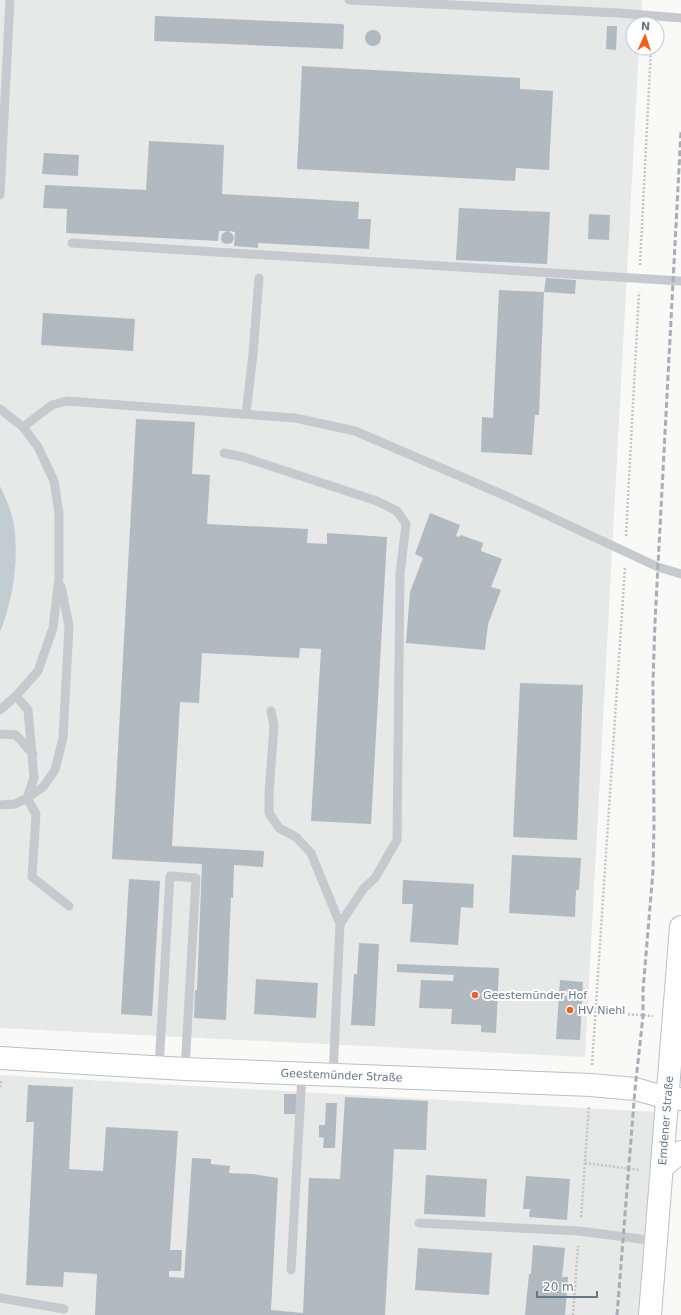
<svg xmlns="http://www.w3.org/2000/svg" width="681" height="1315" font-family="'DejaVu Sans',sans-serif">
  <rect width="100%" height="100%" fill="#f9f9f7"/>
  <path fill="#e7e8e8" d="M0,0H642L641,24H633V48H639L585,1057L0,1028Z
    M0,1075L655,1112L641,1315H0Z"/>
  <path fill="#c2cdd2" d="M0,486C6,498 12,513 14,526C19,561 13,600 0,632Z"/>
  <path fill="#b1b9c1" d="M155,16L342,24L344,25L343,49L154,41Z
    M607,26H617L616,50L606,49Z
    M365 38a8 8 0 1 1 16 0a8 8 0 1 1-16 0Z
    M302,66L520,78V89L553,91L549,170L516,168L515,181L297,169Z
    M149,141L224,145L222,194L359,202L358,219H371L369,249L258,243V248L234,246L235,232L229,231L233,235L234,238L232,243L226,244L222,242L221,239L222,234L227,231H219L218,241L66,233L67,209L43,208L45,185L146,190Z
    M44,153L79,155L78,176L42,174Z
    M459,208L550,212L547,264L456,260Z
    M589,214L610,215L609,240L588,239Z
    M546,278L576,280L575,294L544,292Z
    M499,290L544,292L539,415H535L532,455L481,452L482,417L493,418Z
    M43,313L135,319L133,351L41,345Z
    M136,419L195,422L192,474L210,475L207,524L308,529L307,543L327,544V533L387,537L371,824L311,821L321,649L300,648L299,658L202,653L199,703L180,702L172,846L264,851L263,867L234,865L233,898L231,897L226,1020L194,1018L195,990H197L202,864L112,859Z
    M430,513L460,525L456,536L459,537L461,535L483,543L481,551L502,559L491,587L501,590L488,624L485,650L406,643L410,592L423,558L415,554Z
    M520,683L583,685L577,840L513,837Z
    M512,855L581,858L579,890H576L575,917L509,913Z
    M129,879L160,881L152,1016L121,1014Z
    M403,880L474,884L473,908L461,907L458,945L410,942L413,904H402Z
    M359,943L379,944L375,1026L351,1025L354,974H357Z
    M397,964L499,968L496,1033L481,1032V1025L451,1024L452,1009L419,1008L421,980L453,981L454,975L397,972Z
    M256,979L318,983L316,1018L254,1014Z
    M560,980L583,982L580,1040L556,1039Z
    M28,1085L73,1087L69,1169L103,1171L106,1127L178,1131L170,1250H182L181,1271H169V1277L184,1278L192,1158L211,1159V1164L230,1166L229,1173L253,1174L278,1178L271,1310L303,1313L309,1178L340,1179L345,1097L428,1101L426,1150L394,1149L385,1315H95L97,1274L64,1272L63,1287L26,1285L34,1122H26Z
    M284,1094H297L296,1114H284Z
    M326,1103H337L335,1148H323L324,1138L319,1137V1125H325Z
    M426,1175L487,1179L485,1217L424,1214Z
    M526,1176L570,1179L567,1220L529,1217L530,1209H523Z
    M533,1245L565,1248L562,1277H568L565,1315H525L529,1274H531Z
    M418,1248L492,1253L489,1295L415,1290Z"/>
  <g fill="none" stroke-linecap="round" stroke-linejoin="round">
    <defs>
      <g id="secondary">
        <path id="s1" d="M0,1058L185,1069L591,1085L635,1089L668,1098L681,1099"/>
        <path d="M662,1167L681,1152"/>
        <path id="s2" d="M650,1315L681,927"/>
      </g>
    </defs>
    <use href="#secondary" stroke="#bbc0c5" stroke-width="24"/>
    <path stroke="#c2c4c7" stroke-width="2.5" stroke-dasharray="2 2" stroke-linecap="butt" d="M640,265L651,48
      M626,536L639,292
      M596,1012L653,1016
      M592,1065L625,567
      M0,1087L2,1079
      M585,1163L640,1170
      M581,1217L589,1106
      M573,1315L578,1246"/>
    <path stroke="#c6cacf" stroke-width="9" d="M349,0L619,13L681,18
      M0,195L10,0
      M72,243L681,281
      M0,409L23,427L38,447L54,481L59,513V577L53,628L38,671L16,696L0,710
      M246,414L253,354L259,278
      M23,427L52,405L67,401L295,418L355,431L506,496L658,567L681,574
      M224,453L243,457L377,501L397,511L406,524L400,574L397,840L375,878L364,888L340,924
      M16,696L28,710L34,778L27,798L36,814L32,877L69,906
      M271,711L274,726L269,793V813L279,828L296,837L311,853L340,924L333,1075
      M0,734L16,735L33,754
      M0,805L15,804L27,798L43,787L55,770L63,738L69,626L61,586
      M159,1067L170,876L196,878L185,1069
      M419,1223L579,1231L656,1241
      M291,1270L302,1074
      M0,1298L64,1309"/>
    <use href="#secondary" stroke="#fff" stroke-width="22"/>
    <path stroke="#a8aeb5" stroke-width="3" stroke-dasharray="6 3" stroke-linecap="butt" d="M617,1315L635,1089L643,1016V990L653,871L654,825L653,681L655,622L681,131"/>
  </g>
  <g fill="#f55f1c" stroke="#fff" stroke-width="1.5">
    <circle cx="475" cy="995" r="4"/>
    <circle cx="570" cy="1010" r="4"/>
  </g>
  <g text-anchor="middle" stroke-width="4" stroke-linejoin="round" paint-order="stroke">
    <g font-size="11" fill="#65778b" stroke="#fff" text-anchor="start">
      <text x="483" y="999">Geestemünder Hof</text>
      <text x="578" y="1014">HV Niehl</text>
    </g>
    <g font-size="11" fill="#65778b" stroke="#fff">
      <text dy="4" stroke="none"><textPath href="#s1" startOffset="342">Geestemünder Straße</textPath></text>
      <text dy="4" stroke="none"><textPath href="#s2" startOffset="195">Emdener Straße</textPath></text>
    </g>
  </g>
  <g transform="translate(645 36) rotate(3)"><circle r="19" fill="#ffffff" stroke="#c1c9d1"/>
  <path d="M0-3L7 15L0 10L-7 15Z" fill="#f55f1c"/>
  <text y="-6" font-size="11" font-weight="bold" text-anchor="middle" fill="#65778b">N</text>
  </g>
  <path d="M537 1291v6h60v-6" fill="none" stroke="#65778b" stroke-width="2"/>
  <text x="543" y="1291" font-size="12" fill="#65778b" stroke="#ffffff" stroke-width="3" paint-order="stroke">20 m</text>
</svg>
